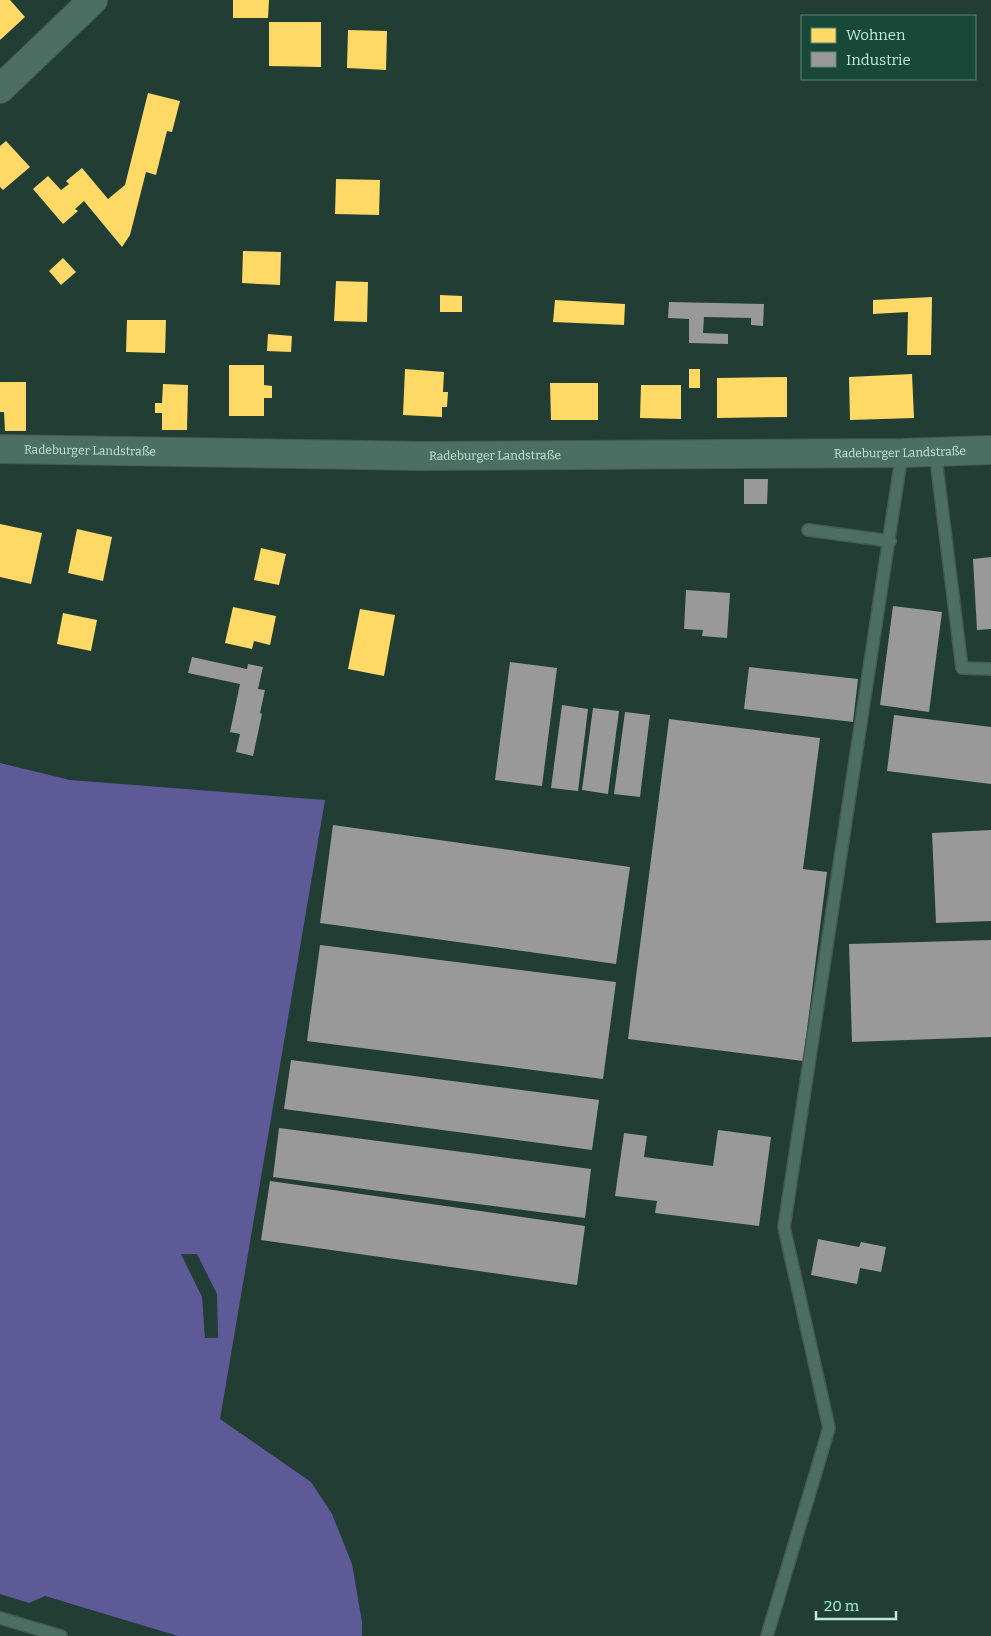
<svg xmlns="http://www.w3.org/2000/svg" width="991" height="1636" font-family="Bitter,serif">
  <rect width="100%" height="100%" fill="#223d34"/>
  <path fill="#5d5a97" fill-rule="evenodd" d="M0,763L70,780L325,800L220,1419L311,1482L332,1514L352,1564L362,1622V1636H178L45,1596L29,1603L0,1594ZM181,1254H197L217,1294L218,1338H205L202,1297Z"/>
  <path fill="#ffd966" d="M0,0H10L25,17L0,40Z
    M233,0H269L268,18H233Z
    M269,22H321V67L269,66Z
    M348,30L387,31L386,70L347,68Z
    M148,93L180,101L172,132L167,131L156,175L146,172L130,235L122,247L84,201L75,209L78,211L63,224L33,189L48,176L61,190L69,184L66,181L82,168L108,199L125,185Z
    M6,141L30,167L3,190L0,187V146Z
    M336,179L380,180L379,215L335,214Z
    M243,251L281,252L280,285L242,283Z
    M63,258L76,272L61,285L49,271Z
    M336,281L368,282L367,322L334,321Z
    M440,295L462,296V312H440Z
    M932,297L931,355H907L908,312L873,314V300Z
    M555,300L625,304L624,325L553,322Z
    M127,320H166L165,353L126,352Z
    M268,334L292,336L291,352L267,351Z
    M229,365H264V385L272,386V398H264V416H229Z
    M405,369L444,372L443,392H448L447,407H442V417L403,415Z
    M689,369H700V388H689Z
    M912,374L914,418L850,420L849,377Z
    M787,377V417L717,418V378Z
    M0,382H26V431H5L4,412H0Z
    M550,383H598V420H551Z
    M163,384L188,385L187,430H162V413H155V403H162Z
    M641,385H681V419L640,418Z
    M0,524L42,533L31,584L0,577Z
    M77,529L112,537L103,581L68,573Z
    M261,548L286,554L279,585L254,580Z
    M233,607L276,616L270,645L254,641L252,649L225,643Z
    M360,609L395,615L384,676L348,669Z
    M63,613L97,620L91,651L57,644Z"/>
  <path fill="#999" d="M669,302L764,304L763,326L751,325V318L704,317L703,333L728,334V344L689,343V319L668,318Z
    M744,479H768L767,504H744Z
    M991,557V629L977,630L973,559Z
    M686,590L730,593L727,638L702,636L703,630L684,629Z
    M893,606L942,612L929,712L880,705Z
    M192,657L247,669L248,664L263,667L258,689L265,690L260,713L262,714L253,756L236,752L240,734L230,732L240,684L188,673Z
    M510,662L557,668L542,786L495,780Z
    M749,667L858,679L853,722L744,709Z
    M562,705L588,709L578,791L551,788Z
    M593,708L619,711L608,794L582,790Z
    M625,712L650,715L640,797L614,794Z
    M894,715L991,727V784L887,771Z
    M669,719L820,738L803,869L827,872L803,1061L628,1039Z
    M333,825L630,867L616,964L320,923Z
    M991,830V921L936,923L932,833Z
    M991,940V1037L852,1042L849,944Z
    M320,945L616,982L603,1079L307,1041Z
    M291,1060L599,1100L592,1150L284,1109Z
    M279,1128L591,1169L585,1218L273,1177Z
    M718,1130L771,1137L759,1226L655,1213L657,1201L615,1196L624,1133L647,1136L644,1157L713,1166Z
    M270,1181L585,1226L577,1285L261,1240Z
    M818,1239L859,1247L861,1242L886,1247L881,1272L860,1268L857,1284L811,1275Z"/>
  <g fill="none" stroke-linecap="round" stroke-linejoin="round">
    <defs>
      <path id="service" d="M935,451L962,668L991,669
        M808,530L890,541
        M0,1618L61,1636
        M767,1636L829,1428L784,1227L902,453"/>
      <g id="tertiary">
        <path id="s1" d="M0,449L421,456L902,453L991,450"/>
      </g>
      <path id="secondary" d="M0,89L93,0"/>
    </defs>
    <use href="#service" stroke="#435b52" stroke-width="14"/>
    <use href="#tertiary" stroke="#435b52" stroke-width="30"/>
    <use href="#secondary" stroke="#435b52" stroke-width="30"/>
    <use href="#service" stroke="#4d6e62" stroke-width="11"/>
    <use href="#tertiary" stroke="#4d6e62" stroke-width="28"/>
    <use href="#secondary" stroke="#4d6e63" stroke-width="28"/>
  </g>
  <g text-anchor="middle" stroke-width="5" stroke-linejoin="round" paint-order="stroke">
    <g font-size="12" fill="#bfe9d7" stroke="#174838">
      <text dy="4" stroke="none"><textPath href="#s1" startOffset="90">Radeburger Landstraße</textPath></text>
      <text dy="4" stroke="none"><textPath href="#s1" startOffset="900">Radeburger Landstraße</textPath></text>
      <text dy="4" stroke="none"><textPath href="#s1" startOffset="495">Radeburger Landstraße</textPath></text>
    </g>
  </g>
  <rect x="801" y="15" width="175" height="65" fill="#174838" stroke="#5a8878"/>
  <rect x="811" y="28" width="25" height="15" fill="#ffd966" stroke="#5a8878"/>
  <text x="846" y="40" font-size="15" fill="#bfe9d7">Wohnen</text>
  <rect x="811" y="52" width="25" height="15" fill="#999999" stroke="#5a8878"/>
  <text x="846" y="65" font-size="15" fill="#bfe9d7">Industrie</text>
  <path d="M816 1611v8h80v-8" fill="none" stroke="#bfe9d7" stroke-width="2.5"/>
  <text x="824" y="1611" font-size="15" fill="#bfe9d7" stroke="#174838" stroke-width="4" paint-order="stroke">20 m</text>
</svg>
